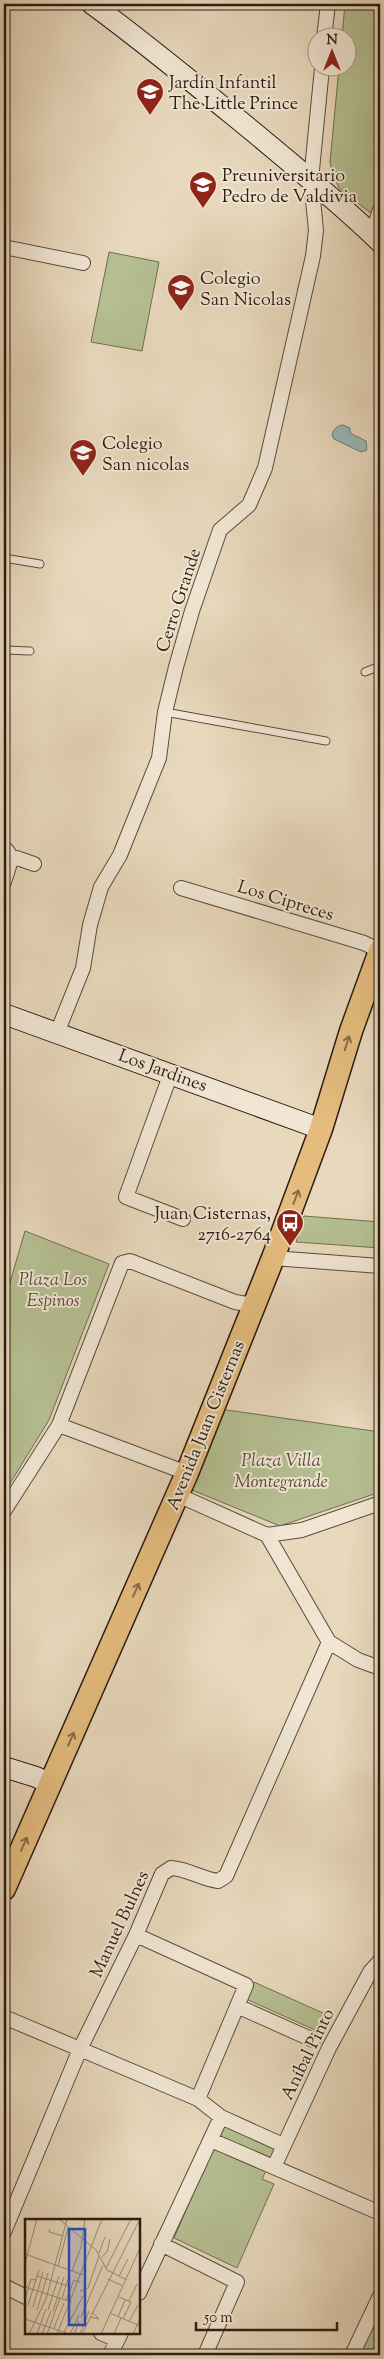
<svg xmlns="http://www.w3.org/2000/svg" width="384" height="2359" font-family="'Sorts Mill Goudy',serif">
  <rect width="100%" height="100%" fill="#e8d8bc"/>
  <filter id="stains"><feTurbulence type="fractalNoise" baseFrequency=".004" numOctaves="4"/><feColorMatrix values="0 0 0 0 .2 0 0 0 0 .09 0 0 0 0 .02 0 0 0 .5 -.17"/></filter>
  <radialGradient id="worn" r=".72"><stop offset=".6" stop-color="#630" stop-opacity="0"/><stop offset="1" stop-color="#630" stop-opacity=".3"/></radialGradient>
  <path fill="#b5bf92" stroke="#706e52" d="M345,4H380V184L372,214L339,188L333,175L330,162L339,68H346V38L342,37Z
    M109,252L159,262L142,351L91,342Z
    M304,1216L380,1222V1248L296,1242Z
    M25,1231L109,1264L49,1420L4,1493V1303Z
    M220,1409L380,1432V1492L280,1526L192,1490Z
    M254,1982L325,2014L317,2031L246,1999Z
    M224,2123L277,2148L262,2179L274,2184L237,2268L174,2238Z
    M380,2311V2355H360Z"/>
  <path fill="#99b8b8" stroke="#6d7a76" d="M343,425L350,428V433L366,441L367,450L361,452L334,439L332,435C334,429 336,426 343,425Z"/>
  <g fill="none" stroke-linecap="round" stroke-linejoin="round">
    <defs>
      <path id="lane" d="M4,558L40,564
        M4,650L30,651
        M365,672L380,666
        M165,712L326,741"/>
      <path id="street" d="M324,38L328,4
        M372,234L380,210
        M4,247L83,263
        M4,848C16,856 7,871 4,882
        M10,863L13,859L17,858L34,864
        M181,888L364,943L380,951
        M57,1033L83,968L90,925L101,887L120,855L159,758L165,712L176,667L192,611L220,530L249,505L265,468L313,256L316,230L311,180L322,68
        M171,1073L126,1197L183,1219
        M273,1258L380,1266
        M59,1425L187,1473
        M178,1495L267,1535L329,1642L358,1660L380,1668
        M4,1511L59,1425L122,1263L130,1261L235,1302L253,1305
        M267,1535L302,1530L380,1503
        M136,1935L246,1985L198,2099
        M237,2006L313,2040
        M4,2017L198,2099L221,2117L283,2145
        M211,2140L380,2213
        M274,2167L329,2048L370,1972L380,1961
        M4,2232L80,2049L136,1935L162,1874L171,1868C188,1869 202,1879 218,1881L226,1876L329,1642
        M161,2244L237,2282L205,2355
        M4,2286L26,2297
        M139,2293L221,2117
        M101,2333L117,2340
        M110,2355L121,2333
        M352,2355L380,2296"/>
      <path id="secondary" d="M92,4C148,45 202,90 256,134C298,169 341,204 380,242
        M4,1014L321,1129
        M4,1767L36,1777L51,1784"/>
      <path id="primary" d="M4,1889L187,1473L273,1258L321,1129L351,1031L380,951"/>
    </defs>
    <use href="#lane" stroke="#5b4b3c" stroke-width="9"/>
    <use href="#street" stroke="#5b4b3c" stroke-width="16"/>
    <use href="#secondary" stroke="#2c1c12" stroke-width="22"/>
    <use href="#primary" stroke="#2c1c12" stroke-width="25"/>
    <use href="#lane" stroke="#f0e6d3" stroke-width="7"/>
    <use href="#street" stroke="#f0e6d3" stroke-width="14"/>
    <use href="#secondary" stroke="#f0e6d3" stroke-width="20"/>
    <use href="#primary" stroke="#e4bc7e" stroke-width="22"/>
  </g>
  <defs><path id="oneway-shaft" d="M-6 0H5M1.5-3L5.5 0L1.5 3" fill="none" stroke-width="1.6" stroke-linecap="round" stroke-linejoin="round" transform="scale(1.25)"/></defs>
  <g stroke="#886c48">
    <use href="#oneway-shaft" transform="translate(347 1043) rotate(-73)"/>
    <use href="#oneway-shaft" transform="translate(296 1197) rotate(-69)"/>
    <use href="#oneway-shaft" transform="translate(136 1590) rotate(-66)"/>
    <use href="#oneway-shaft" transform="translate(71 1739) rotate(-66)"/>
    <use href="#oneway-shaft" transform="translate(24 1844) rotate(-66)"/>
  </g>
  <defs>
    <symbol id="school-pin" viewBox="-11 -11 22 30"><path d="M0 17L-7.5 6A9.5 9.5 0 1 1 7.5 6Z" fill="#8f2418" stroke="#f0e6d3"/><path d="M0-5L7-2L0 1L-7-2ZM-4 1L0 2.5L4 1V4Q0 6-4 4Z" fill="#fff"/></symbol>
    <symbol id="bus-pin" viewBox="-11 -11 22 30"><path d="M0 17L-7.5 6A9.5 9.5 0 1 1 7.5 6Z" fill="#8f2418" stroke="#f0e6d3"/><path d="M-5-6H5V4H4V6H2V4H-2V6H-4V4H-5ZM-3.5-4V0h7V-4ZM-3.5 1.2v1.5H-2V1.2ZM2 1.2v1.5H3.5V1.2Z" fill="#fff"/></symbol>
  </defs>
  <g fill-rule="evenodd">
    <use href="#school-pin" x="134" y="76" width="32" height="43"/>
    <use href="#school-pin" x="187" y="169" width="32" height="43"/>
    <use href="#school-pin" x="165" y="272" width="32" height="43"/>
    <use href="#school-pin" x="67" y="437" width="32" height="43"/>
    <use href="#bus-pin" x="274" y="1207" width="32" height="43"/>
  </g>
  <g text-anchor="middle" stroke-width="4" stroke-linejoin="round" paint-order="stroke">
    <g font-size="18" fill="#2c1c12" stroke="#f0e6d3" text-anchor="start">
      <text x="169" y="88">Jardín Infantil<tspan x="169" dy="21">The Little Prince</tspan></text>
      <text x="222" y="181">Preuniversitario<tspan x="222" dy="21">Pedro de Valdivia</tspan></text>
      <text x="200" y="284">Colegio<tspan x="200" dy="21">San Nicolas</tspan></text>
      <text x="102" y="449">Colegio<tspan x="102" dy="21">San nicolas</tspan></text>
      <text x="271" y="1219" text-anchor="end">Juan Cisternas,<tspan x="271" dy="21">2716-2764</tspan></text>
    </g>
    <g font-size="18" fill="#2c1c12" stroke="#f0e6d3">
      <text transform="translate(178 600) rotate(-72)" y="6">Cerro Grande</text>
      <text transform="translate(286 900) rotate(17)" y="6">Los Cipreces</text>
      <text transform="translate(163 1070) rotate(20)" y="6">Los Jardines</text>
      <text transform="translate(205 1425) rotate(-68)" y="6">Avenida Juan Cisternas</text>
      <text transform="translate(119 1924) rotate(-65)" y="6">Manuel Bulnes</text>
      <text transform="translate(307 2054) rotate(-64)" y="6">Aníbal Pinto</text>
    </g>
    <g font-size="18" font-style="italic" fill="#554d38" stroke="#f0e6d3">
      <text x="53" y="1285">Plaza Los<tspan x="53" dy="21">Espinos</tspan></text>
      <text x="281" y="1466">Plaza Villa<tspan x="281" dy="21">Montegrande</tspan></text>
    </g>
  </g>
  <g transform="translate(25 2219)">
    <rect width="115" height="115" fill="#e8d8bc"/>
    <path fill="none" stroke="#9d8d78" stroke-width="1" d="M34,0L71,31L82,51L102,61M25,10L24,13L38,17M74,34L80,18M0,35L58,56M77,38L82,33L85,20M0,44L12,0M33,47L43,9M81,49L106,0M47,52L56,28L60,0M12,57L43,67M94,57L103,40M83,60L98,67M0,68L47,83M55,72L63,69L74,37M94,78L106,83L98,100M37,79L43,60M0,80L6,60L11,61M41,81L49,61L55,63M104,82L112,65M3,86L14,51M8,88L18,53M12,91L23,54M23,91L34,57M28,92L39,58M85,94L115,107M56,98L78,46M65,98L74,100L68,94M93,98L100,81M0,100L44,115M104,103L113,86M29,109L39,84M39,113L58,77M4,115L21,80L42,0M12,115L21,90M17,115L26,92M22,115L35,79M32,115L77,0M45,115L54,96M49,115L54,103L51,101M55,115L64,92M57,115L115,0M76,115L115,29M89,115L96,99M108,115L115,100"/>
    <path fill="#1d4ed8" fill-opacity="0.15" stroke="#1d4ed8" stroke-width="2.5" d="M44,10H60V106H44Z"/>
    <rect width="115" height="115" fill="none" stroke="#2c1c12" stroke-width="2.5"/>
  </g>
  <rect width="384" height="2359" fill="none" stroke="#e8d8bc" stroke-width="20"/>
  <rect x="5" y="5" width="374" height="2349" fill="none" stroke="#2c1c12" stroke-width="2.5"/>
  <rect x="10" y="10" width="364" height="2339" fill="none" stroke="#2c1c12"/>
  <g transform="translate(332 52)"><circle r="24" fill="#f0e6d3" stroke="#a29586"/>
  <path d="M0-4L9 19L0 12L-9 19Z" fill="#8f2418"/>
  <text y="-8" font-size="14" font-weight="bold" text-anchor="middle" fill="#2c1c12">N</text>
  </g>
  <path d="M196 2322v8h141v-8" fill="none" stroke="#2c1c12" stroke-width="2.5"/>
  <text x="204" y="2322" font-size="15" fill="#2c1c12" stroke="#f0e6d3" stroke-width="4" paint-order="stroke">50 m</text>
  <rect width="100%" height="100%" filter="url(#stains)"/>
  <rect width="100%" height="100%" fill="url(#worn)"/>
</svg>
